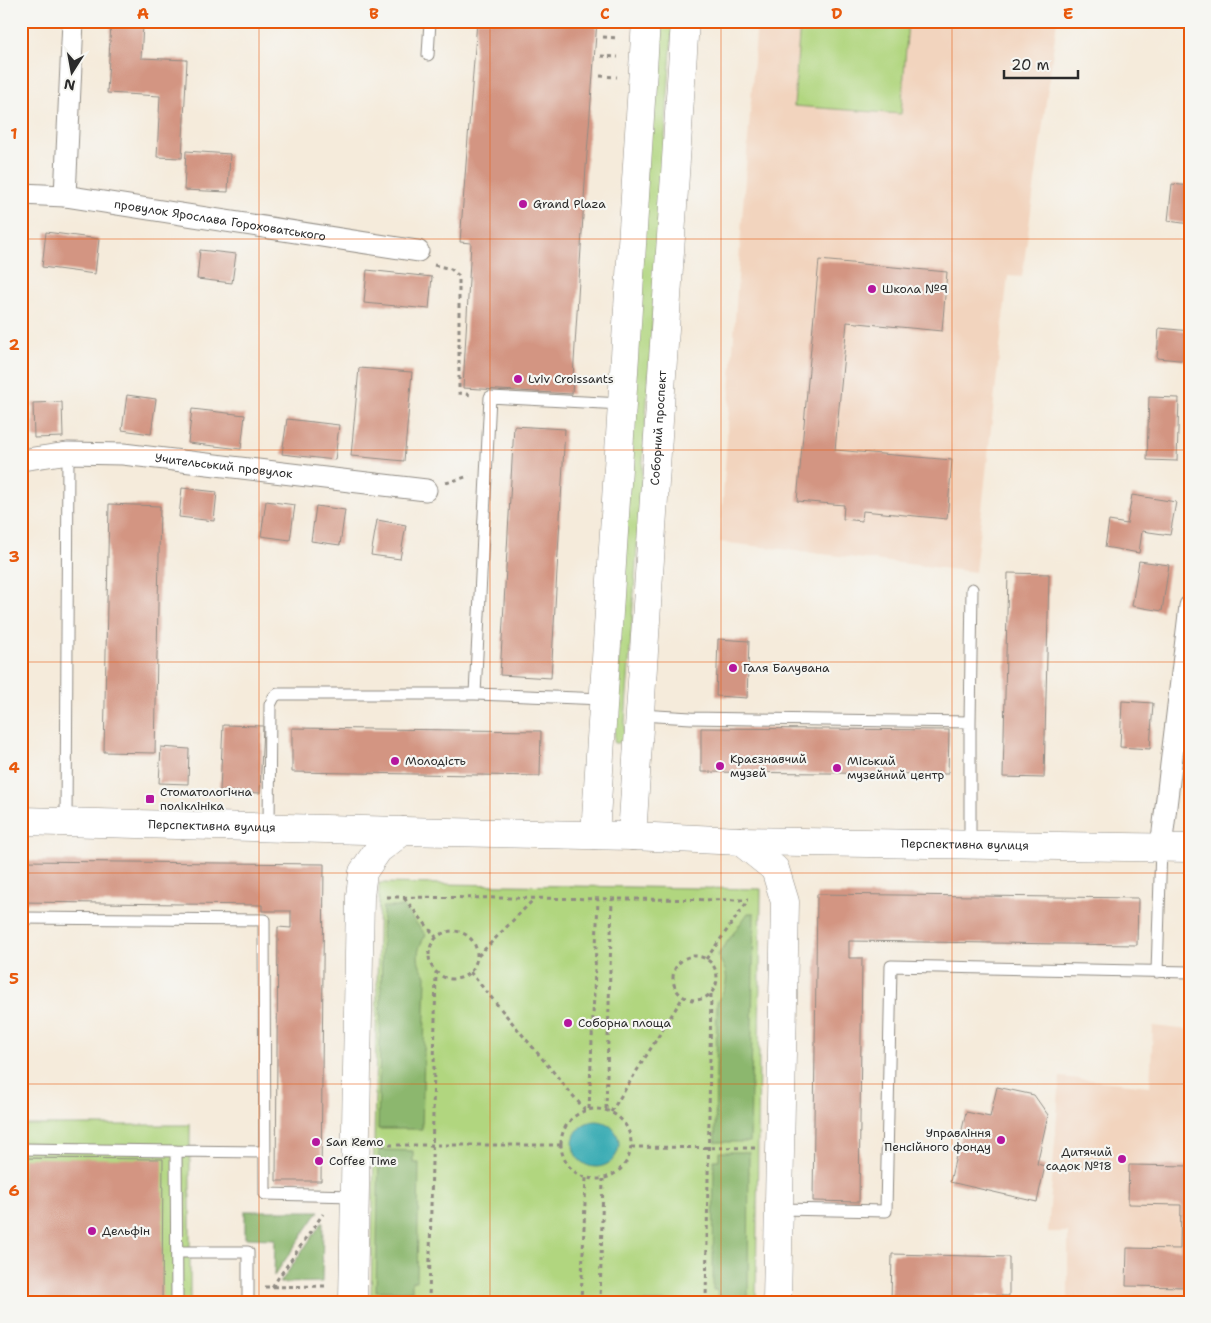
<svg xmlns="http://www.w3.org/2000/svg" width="1211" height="1323" font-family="'Shantell Sans',sans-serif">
  <rect width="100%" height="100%" fill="#f6f6f2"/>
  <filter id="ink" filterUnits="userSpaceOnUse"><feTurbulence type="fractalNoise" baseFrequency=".02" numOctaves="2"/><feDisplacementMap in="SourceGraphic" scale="10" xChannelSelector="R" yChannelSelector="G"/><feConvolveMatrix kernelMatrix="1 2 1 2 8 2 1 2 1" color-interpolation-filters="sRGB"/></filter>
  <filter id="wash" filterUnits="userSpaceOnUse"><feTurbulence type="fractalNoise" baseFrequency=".0096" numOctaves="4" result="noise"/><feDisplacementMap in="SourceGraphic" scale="20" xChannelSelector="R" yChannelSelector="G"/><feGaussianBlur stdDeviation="1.12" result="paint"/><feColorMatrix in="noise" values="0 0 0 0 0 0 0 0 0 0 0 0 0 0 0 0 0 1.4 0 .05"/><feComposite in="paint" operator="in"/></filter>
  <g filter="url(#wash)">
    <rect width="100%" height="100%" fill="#f5ebdb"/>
    <path fill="#f2d4be" d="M757,21H1057L1022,277L1008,276L975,572L720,542L741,232Z
      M1153,1026L1190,1030V1302H1068V1232H1048L1060,1077L1150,1086Z"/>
    <path fill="#b1d67f" stroke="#6e8055" d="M654,21H673L624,738L619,743H614Z
      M800,21H908L901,114L794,106Z
      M379,883L761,889L756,1302H371Z
      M21,1125H190V1302H21Z"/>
    <path fill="#8cb76e" stroke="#5c714c" d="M383,907H403L426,935C416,949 415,962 426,975L422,1129H378Z
      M748,913H754L750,1142H715L717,1002C729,985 730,973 717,956Z
      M379,1150L413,1151V1163H419L417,1281H412V1291H376Z
      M719,1152H749L748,1297L718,1296L717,1290H713L714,1160H719Z
      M245,1211H319L274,1276L275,1239L245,1238Z
      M323,1221L322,1282L280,1283Z"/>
    <path fill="#3cadb5" stroke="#346c70" d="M573 1144a23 23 0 1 1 46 0a23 23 0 1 1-46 0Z"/>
    <g id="blocks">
      <path fill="#d39582" d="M477,21H597L586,167L572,394L463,388L471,243L460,242Z
        M111,23L143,25L141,58L187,60L182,158L157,157L160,96L107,93Z
        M186,151L230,154L228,192L184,190Z
        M1172,184L1190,186V224L1168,221Z
        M46,232L99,239L95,274L42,267Z
        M200,250L236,254L232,283L197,279Z
        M819,260L947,272L942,331L847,322L835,450L952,460L947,519L863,511L862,521L843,519L844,505L797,501Z
        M367,270L432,277L429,309L364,303Z
        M1159,328L1190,331V361L1157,358Z
        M359,368L412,372L404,461L351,456Z
        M127,395L156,399L151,434L122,430Z
        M1149,397L1179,398L1177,461L1147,460Z
        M62,402L63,437L34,438L33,403Z
        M192,409L245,415L241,449L188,443Z
        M287,419L339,425L335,460L282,454Z
        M514,426L565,429L551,678L500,675Z
        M182,488L217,492L214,521L179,517Z
        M1132,495L1176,502L1170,535L1142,531L1139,553L1105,547L1109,521L1127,524Z
        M266,501L295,505L290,540L261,536Z
        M109,504L160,506L155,753L104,752Z
        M316,506L345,510L340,545L311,541Z
        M21,512H26L23,619H21Z
        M377,520L406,525L400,559L371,555Z
        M1139,561L1169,565L1162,611L1132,606Z
        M1008,573L1049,574L1044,778L1003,777Z
        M718,639L749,641L747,698L716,696Z
        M1122,701L1153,703L1150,749L1120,747Z
        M223,725L263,726L260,793L220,791Z
        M292,728L541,731L540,776L292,772Z
        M701,728L949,730L948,774L701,772Z
        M161,747L189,749L188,784L159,783Z
        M21,861L324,864L321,1181H276L278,927L291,928V911H262V905L21,902Z
        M817,894L1138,898L1137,945L849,941V958H862L859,1202L813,1201Z
        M1188,894H1190V939H1187Z
        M997,1087L1034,1095L1048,1115L1037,1164L1045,1166L1037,1202L950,1182L966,1112L990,1117Z
        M23,1158L163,1159L162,1302H22Z
        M1129,1165L1190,1166V1287L1126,1286L1127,1248L1180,1249L1181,1205L1128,1204Z
        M892,1254L1009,1257V1296L977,1295V1302H891Z"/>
    </g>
  </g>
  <g filter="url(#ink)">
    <use href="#blocks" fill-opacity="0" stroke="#908b83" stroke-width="1"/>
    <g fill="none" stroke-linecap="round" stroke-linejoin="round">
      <defs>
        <path id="lane" d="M428,55L430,21
          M603,699L475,694L490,397L622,404
          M640,715L691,718L970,722V845
          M970,722L972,589
          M66,822L68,453
          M269,827L270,705L274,697L278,694H475
          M21,918L264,920L265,1194L355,1196
          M1157,972L1161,848
          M21,1149L176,1151L177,1302
          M176,1151L264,1152
          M779,1209L886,1211L891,966L1190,972
          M178,1252H248V1302"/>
        <g id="street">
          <path id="s1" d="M21,194L65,196L418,251"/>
          <path d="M65,196L73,21"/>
          <path id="s2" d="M21,460L68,453L123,454L426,490"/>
          <path d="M1161,848L1190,606"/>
        </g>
        <g id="secondary">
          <path id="s3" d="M21,821L403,831"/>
          <path id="s4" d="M740,841L1190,848"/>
        </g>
        <g id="primary">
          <path d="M595,835L646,21"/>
          <path id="s5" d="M632,836L685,21"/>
          <path d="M353,1302L360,896L363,872L378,850L403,831L632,836L740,841L775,869L785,902L777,1302"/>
        </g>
      </defs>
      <use href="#lane" stroke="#908b83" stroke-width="13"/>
      <use href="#street" stroke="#908b83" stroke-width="23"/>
      <use href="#secondary" stroke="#908b83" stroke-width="29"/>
      <use href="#primary" stroke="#908b83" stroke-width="29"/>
      <path stroke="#908b83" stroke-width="3" stroke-dasharray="4 4" stroke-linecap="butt" d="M603,37L619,38
        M601,56L618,57
        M600,76L617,77
        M434,265L451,269L459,276V393L472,395
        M446,483L469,476
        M387,897L748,900
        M404,898L436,937
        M429 955a24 24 0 1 1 48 0a24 24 0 1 1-48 0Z
        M673 978a22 22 0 1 1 44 0a22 22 0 1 1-44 0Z
        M478,956L534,899
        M706,959L748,901
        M470,972L585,1110
        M561 1144a35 35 0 1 1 70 0a35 35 0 1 1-70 0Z
        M589,1109L598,900
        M606,1109L612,900
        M611,1112L683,997
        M381,1145H561
        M631,1147L755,1148
        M265,1287L327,1286
        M272,1287L323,1214
        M266,1300H328
        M379,1301L473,1302
        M429,1302L436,972
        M581,1302L586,1178
        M600,1302L603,1179
        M706,1302L711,994"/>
      <use href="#lane" stroke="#fff" stroke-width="11"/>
      <use href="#street" stroke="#fff" stroke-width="21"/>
      <use href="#secondary" stroke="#fff" stroke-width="28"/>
      <use href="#primary" stroke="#fff" stroke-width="28"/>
    </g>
  </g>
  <path fill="none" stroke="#e8590c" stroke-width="1" stroke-opacity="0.55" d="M259,21V1302M490,21V1302M721,21V1302M952,21V1302M21,239H1190M21,450H1190M21,662H1190M21,873H1190M21,1084H1190"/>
  <g fill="#b5179e" stroke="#f6f6f2" stroke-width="2">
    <circle cx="523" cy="204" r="5"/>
    <circle cx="872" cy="289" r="5"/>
    <circle cx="518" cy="379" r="5"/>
    <circle cx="733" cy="668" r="5"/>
    <circle cx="395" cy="761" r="5"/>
    <circle cx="720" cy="766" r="5"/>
    <circle cx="837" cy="768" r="5"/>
    <rect x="145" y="794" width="10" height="10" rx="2.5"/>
    <circle cx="568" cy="1023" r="5"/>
    <circle cx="1001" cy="1140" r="5"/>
    <circle cx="316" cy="1142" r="5"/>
    <circle cx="1122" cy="1159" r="5"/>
    <circle cx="319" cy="1161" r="5"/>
    <circle cx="92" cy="1231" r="5"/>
  </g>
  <g text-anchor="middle" stroke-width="4.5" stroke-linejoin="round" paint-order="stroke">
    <g font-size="12" fill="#2b2b2b" stroke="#f6f6f2" text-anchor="start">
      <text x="533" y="208">Grand Plaza</text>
      <text x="882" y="293">Школа №9</text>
      <text x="528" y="383">Lviv Croissants</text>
      <text x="743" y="672">Галя Балувана</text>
      <text x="730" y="763">Краєзнавчий<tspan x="730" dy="14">музей</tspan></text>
      <text x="405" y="765">Молодість</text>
      <text x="847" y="765">Міський<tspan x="847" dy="14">музейний центр</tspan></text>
      <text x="160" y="796">Стоматологічна<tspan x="160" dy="14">поліклініка</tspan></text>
      <text x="578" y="1027">Соборна площа</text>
      <text x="991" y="1137" text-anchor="end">Управління<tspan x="991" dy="14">Пенсійного фонду</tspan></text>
      <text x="326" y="1146">San Remo</text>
      <text x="1112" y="1156" text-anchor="end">Дитячий<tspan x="1112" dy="14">садок №18</tspan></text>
      <text x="329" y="1165">Coffee Time</text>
      <text x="102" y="1235">Дельфін</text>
    </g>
    <g font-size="12" fill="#2b2b2b" stroke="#f6f6f2">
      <text dy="4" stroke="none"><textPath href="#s1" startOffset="201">провулок Ярослава Гороховатського</textPath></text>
      <text dy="4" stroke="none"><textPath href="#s5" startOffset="409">Соборний проспект</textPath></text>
      <text dy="4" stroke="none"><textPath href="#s2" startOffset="204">Учительський провулок</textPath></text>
      <text dy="4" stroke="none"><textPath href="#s3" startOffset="191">Перспективна вулиця</textPath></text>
      <text dy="4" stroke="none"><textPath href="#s4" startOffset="225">Перспективна вулиця</textPath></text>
    </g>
  </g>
  <rect width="1211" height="1323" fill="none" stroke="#f6f6f2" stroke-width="55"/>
  <g transform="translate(72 72) rotate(191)" stroke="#f6f6f2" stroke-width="4" paint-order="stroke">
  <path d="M0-4L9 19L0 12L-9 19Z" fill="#2b2b2b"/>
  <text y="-8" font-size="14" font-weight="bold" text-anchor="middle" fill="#2b2b2b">N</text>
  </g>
  <path d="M1004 70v8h74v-8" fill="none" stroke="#2b2b2b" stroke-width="2.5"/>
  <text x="1011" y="70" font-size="15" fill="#2b2b2b" stroke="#f6f6f2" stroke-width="4" paint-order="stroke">20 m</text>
  <rect x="28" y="28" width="1156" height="1268" fill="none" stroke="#e8590c" stroke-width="2"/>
  <g font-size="16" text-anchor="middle" font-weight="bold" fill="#e8590c">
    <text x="143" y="19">A</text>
    <text x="374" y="19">B</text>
    <text x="605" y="19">C</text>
    <text x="837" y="19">D</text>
    <text x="1068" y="19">E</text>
    <text x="14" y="139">1</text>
    <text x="14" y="350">2</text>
    <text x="14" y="562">3</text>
    <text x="14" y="773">4</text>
    <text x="14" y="984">5</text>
    <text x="14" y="1196">6</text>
  </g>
</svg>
